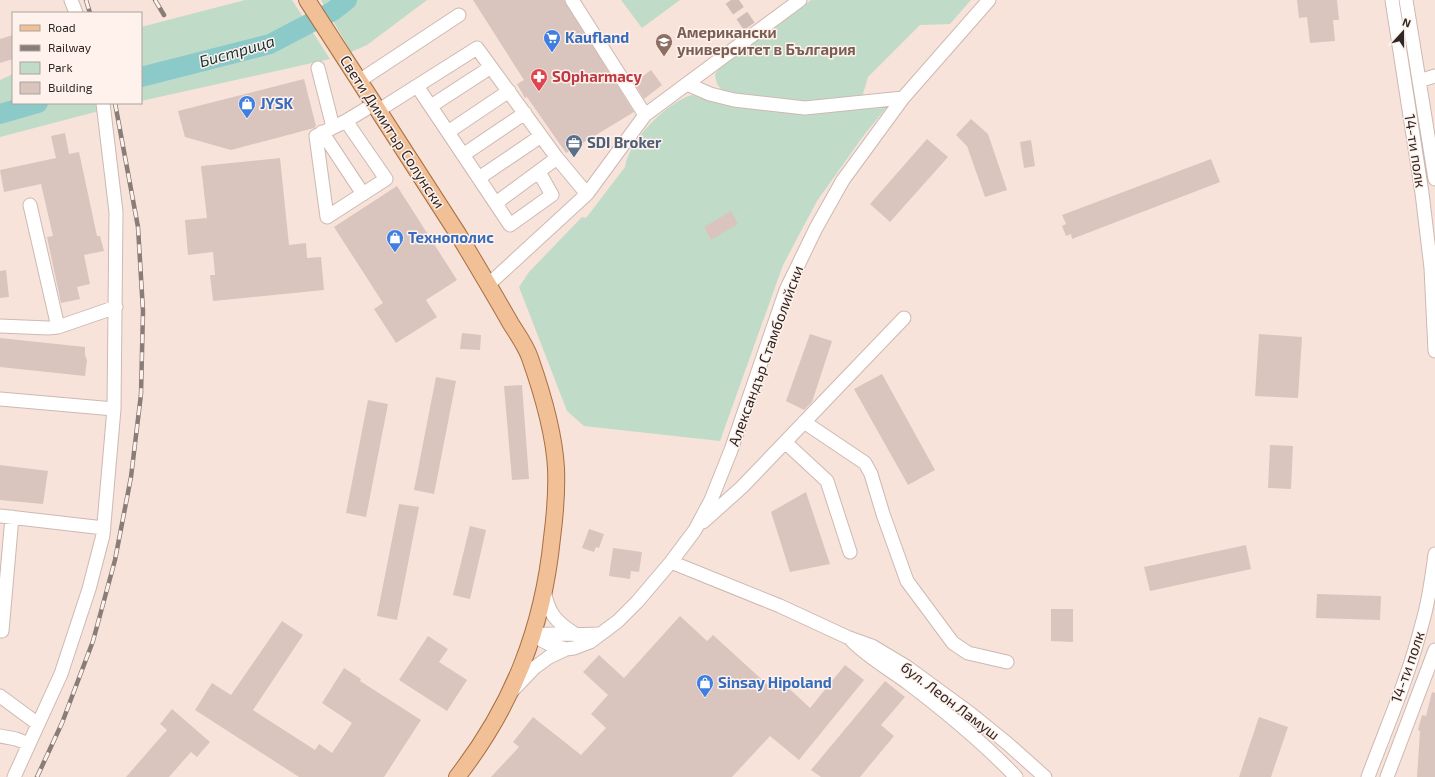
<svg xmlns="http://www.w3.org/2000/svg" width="1435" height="777" font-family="'Exo 2',sans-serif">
  <rect width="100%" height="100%" fill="#f7e3da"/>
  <path fill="#c0dcc8" d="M245,0H292L330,59L141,101V27Z
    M321,0H427L367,45L351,52Z
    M621,0H680L642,28Z
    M811,0H971L950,24L920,25L868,77L862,97L805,103L727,93C718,88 716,83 715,74L721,66Z
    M13,74V103H97L99,111L0,137V80Z
    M692,95L739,107L804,112L886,108L864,135L817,201L783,265L720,441L584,426L567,411L519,287L529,272L582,217L586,218L625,167C629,140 666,103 692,95Z"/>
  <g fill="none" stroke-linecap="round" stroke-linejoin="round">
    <path stroke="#8cc9c9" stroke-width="20" d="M141,77L270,44L333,11L347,0
      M0,114L38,103"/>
  </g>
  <path fill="#d9c5bd" d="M473,0H564L634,112L566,153L527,97L525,98L517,84L524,80Z
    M1297,0H1337L1339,20H1333L1335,41L1310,43L1307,17L1299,18Z
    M13,35V59L0,63V39Z
    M651,70L662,85L644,99L634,83Z
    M304,79L316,126L314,128L231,150L185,137L178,111Z
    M971,119L988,134L1007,190L985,197L967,146L956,135Z
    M65,133L69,154L79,152L97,236H100L104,251L84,255L90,284L77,287L80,299L61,303L47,237L53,236L41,184L4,192L0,170L56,158L51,136Z
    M927,139L948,157L890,222L870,204Z
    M1031,140L1035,166L1024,168L1020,142Z
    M280,158L289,245L306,243L307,258L321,257L324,290L213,301L210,275H215L213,252L188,255L185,220L207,218L201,166Z
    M1211,159L1220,182L1072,239L1071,234L1066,236L1062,226L1066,224L1062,215Z
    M397,186L457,280L426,300L437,317L396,343L374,309L383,303L334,227Z
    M731,211L738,224L711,240L704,227Z
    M6,270L9,297L0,298V271Z
    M462,333L481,335L480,350L460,349Z
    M810,334L832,341L812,402L804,410L786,401Z
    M1259,334L1302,337L1298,398L1255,396Z
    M0,338L85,347V355L87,360L85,376L0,367Z
    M882,374L935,470L908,485L854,389Z
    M436,377L456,381L434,494L414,490Z
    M522,385L529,479L512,480L504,386Z
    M368,400L388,404L366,517L346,513Z
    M1270,445L1293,446L1291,489L1268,488Z
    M0,465L48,471L43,504L0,500Z
    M806,492L830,564L790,572L771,512Z
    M399,504L419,507L397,620L377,616Z
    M470,526L486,530L470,599L453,595Z
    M589,529L604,534L599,548L596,547L594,552L582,548Z
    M1246,545L1251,569L1150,591L1144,567Z
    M613,548L642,552L639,572L631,571L630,579L609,576Z
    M1317,594L1381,596L1380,620L1316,618Z
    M1051,609H1073V642L1051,641Z
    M680,616L707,641L713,635L771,688L779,679L810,708L845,665L864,680L799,760L770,736L732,777H491L519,747L513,742L533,717L581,755L606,728L591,714L608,695L583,672L599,655L624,678Z
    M282,621L303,635L253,710L315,750L319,744L332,753L352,723L322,703L344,668L361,679L360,681L421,720L384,777H299L195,710L212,683L231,695Z
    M428,636L448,649L439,662L467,680L447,711L399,680Z
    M885,681L905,697L881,725L894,736L860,777H821L811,770Z
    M1432,692L1435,693V777H1417L1420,731L1418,730L1422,715L1426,716Z
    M172,709L210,742L197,757L191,752L169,777H126L167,730L160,724Z
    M1259,717L1288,727L1271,777H1239Z"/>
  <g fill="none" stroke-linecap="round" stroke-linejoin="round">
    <path stroke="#cfbdb6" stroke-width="13" stroke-dasharray="13 6" stroke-linecap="butt" d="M731,0L754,33"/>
    <defs>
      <path id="minor" d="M71,0L76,13
        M572,0L645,115
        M1392,0L1422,193L1431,268L1435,351
        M1406,0L1435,179
        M318,68L333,127
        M359,81L459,15
        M1419,81L1435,76
        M687,84L710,94L734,100L805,108L903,98
        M417,86L510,225L552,195L539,172
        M431,106L491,67
        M379,110L477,48L557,158L587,194
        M346,121L386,179L327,217L316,136L346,121L374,104
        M322,132L363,194
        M448,132L509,91
        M463,155L525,113
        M479,178L541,136
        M496,203L557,158
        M30,205L58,327
        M489,284L587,194L645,115L800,0
        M0,326L48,328L58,327L116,307
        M0,399L114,409
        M804,422L865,463L871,474L883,514L907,581L953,643L968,653L1007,662
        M785,442L827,481L850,552
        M0,516L104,528
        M703,522L742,487L904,318
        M671,562L780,606L847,637L872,646L907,667L971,714L1008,744L1045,777
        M544,590C548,613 556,622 575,634
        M2,631L12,517
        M534,635C556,632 577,636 599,634
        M534,635C544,643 553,646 566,649
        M852,641C869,658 889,669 908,683C946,712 983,742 1016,777
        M513,690L534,668L549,657L566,649L574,648L590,642L618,621L637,602L671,562L695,530L711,500L731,450L786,290L816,228L843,180L903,98L989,0
        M0,696L38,724
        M0,736L16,739L29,744
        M14,777L61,674L89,589L103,535L114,409L116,212L103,103
        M1368,777C1387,726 1409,676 1422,624C1429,601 1432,577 1435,554
        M1387,777L1435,650"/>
      <path id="major" d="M307,0C357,78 408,156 458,234C476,264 494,294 511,324C518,335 526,346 530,358C542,392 554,433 556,468C557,492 555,515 552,538C543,628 513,705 457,777"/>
    </defs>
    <use href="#minor" stroke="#cdb9b1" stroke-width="15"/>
    <use href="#major" stroke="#a76f42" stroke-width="18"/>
    <use href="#minor" stroke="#fff" stroke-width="13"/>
    <use href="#major" stroke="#f1c097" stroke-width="16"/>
    <defs>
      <path id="rail" d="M86,0L90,13
        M155,0L164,15
        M37,777L62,723L93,641L115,560L131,477L141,394L143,311L138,227L115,103"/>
    </defs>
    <use href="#rail" stroke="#8a7d77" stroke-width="4.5"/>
    <use href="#rail" stroke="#fff2ed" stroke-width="3" stroke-dasharray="9" stroke-linecap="butt"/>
  </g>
  <defs>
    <symbol id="supermarket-pin" viewBox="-11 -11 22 30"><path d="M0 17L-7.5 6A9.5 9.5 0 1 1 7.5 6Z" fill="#3f7fe0" stroke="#fff2ed"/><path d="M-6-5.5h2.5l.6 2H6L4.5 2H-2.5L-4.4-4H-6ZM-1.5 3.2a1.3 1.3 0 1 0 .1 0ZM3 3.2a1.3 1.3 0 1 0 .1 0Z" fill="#fff"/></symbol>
    <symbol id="university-pin" viewBox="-11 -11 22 30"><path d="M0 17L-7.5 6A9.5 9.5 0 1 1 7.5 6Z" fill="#8d6e63" stroke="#fff2ed"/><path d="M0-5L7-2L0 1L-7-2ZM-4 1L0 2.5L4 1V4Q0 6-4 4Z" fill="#fff"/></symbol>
    <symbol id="pharmacy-pin" viewBox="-11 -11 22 30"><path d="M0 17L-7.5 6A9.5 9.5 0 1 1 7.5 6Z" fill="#e0444e" stroke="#fff2ed"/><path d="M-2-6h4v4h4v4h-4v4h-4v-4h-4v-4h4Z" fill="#fff"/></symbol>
    <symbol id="shop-pin" viewBox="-11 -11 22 30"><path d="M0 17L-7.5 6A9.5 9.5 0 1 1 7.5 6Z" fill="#3f7fe0" stroke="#fff2ed"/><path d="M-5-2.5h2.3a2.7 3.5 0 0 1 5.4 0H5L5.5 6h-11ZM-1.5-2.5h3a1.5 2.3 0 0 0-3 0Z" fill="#fff"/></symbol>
    <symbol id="office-pin" viewBox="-11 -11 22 30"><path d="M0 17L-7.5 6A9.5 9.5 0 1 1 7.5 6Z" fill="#5c6f8a" stroke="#fff2ed"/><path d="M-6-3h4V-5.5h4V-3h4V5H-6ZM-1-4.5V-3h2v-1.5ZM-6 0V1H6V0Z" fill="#fff"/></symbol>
  </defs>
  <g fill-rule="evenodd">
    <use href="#supermarket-pin" x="542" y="28" width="20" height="27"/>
    <use href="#university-pin" x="654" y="32" width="20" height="27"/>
    <use href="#pharmacy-pin" x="529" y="67" width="20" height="27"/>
    <use href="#shop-pin" x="237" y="94" width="20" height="27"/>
    <use href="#office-pin" x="564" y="133" width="20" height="27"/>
    <use href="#shop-pin" x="385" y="228" width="20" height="27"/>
    <use href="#shop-pin" x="695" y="673" width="20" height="27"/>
  </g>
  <g text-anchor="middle" stroke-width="3" stroke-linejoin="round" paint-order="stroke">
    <g font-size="15" font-weight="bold" fill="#785e54" stroke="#fff2ed" text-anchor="start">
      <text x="677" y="38">Американски<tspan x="677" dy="17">университет в България</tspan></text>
    </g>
    <g font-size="15" font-weight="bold" fill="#366cbe" stroke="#fff2ed" text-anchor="start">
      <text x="565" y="43">Kaufland</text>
      <text x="260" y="109">JYSK</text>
      <text x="408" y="243">Технополис</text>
      <text x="718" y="688">Sinsay Hipoland</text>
    </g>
    <g font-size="15" font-weight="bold" fill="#be3a42" stroke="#fff2ed" text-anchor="start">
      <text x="552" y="82">SOpharmacy</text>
    </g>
    <g font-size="15" fill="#2e2724" stroke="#fff2ed">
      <text transform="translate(392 132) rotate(57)" y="5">Свети Димитър Солунски</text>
      <text transform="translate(1415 151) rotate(81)" y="5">14-ти полк</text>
      <text transform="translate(766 356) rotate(-70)" y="5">Александър Стамболийски</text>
      <text transform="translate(1408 667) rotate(-71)" y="5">14-ти полк</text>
      <text transform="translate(950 701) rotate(37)" y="5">бул. Леон Ламуш</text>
    </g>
    <g font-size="15" font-weight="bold" fill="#4e5e75" stroke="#fff2ed" text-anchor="start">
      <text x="587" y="148">SDI Broker</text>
    </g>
    <g font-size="16" font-style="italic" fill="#173636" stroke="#fff2ed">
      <text transform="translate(237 51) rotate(-16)" y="6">Бистрица</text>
    </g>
  </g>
  <rect x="12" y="12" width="130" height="92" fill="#fff2ed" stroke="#aba19d"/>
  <rect x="20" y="25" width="20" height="6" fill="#f1c097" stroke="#aba19d"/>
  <text x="48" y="32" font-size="12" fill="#2e2724">Road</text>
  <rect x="20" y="45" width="20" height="6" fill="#8a7d77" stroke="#aba19d"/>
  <text x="48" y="52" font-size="12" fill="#2e2724">Railway</text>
  <rect x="20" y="62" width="20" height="12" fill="#c0dcc8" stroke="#aba19d"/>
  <text x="48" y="72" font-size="12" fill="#2e2724">Park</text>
  <rect x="20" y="82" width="20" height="12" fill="#d9c5bd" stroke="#aba19d"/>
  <text x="48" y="92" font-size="12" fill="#2e2724">Building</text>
  <g transform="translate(1403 32) rotate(21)" stroke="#fff2ed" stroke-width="3" paint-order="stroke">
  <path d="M0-3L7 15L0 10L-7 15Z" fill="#2e2724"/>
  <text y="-6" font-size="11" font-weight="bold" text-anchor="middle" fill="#2e2724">N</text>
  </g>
</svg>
